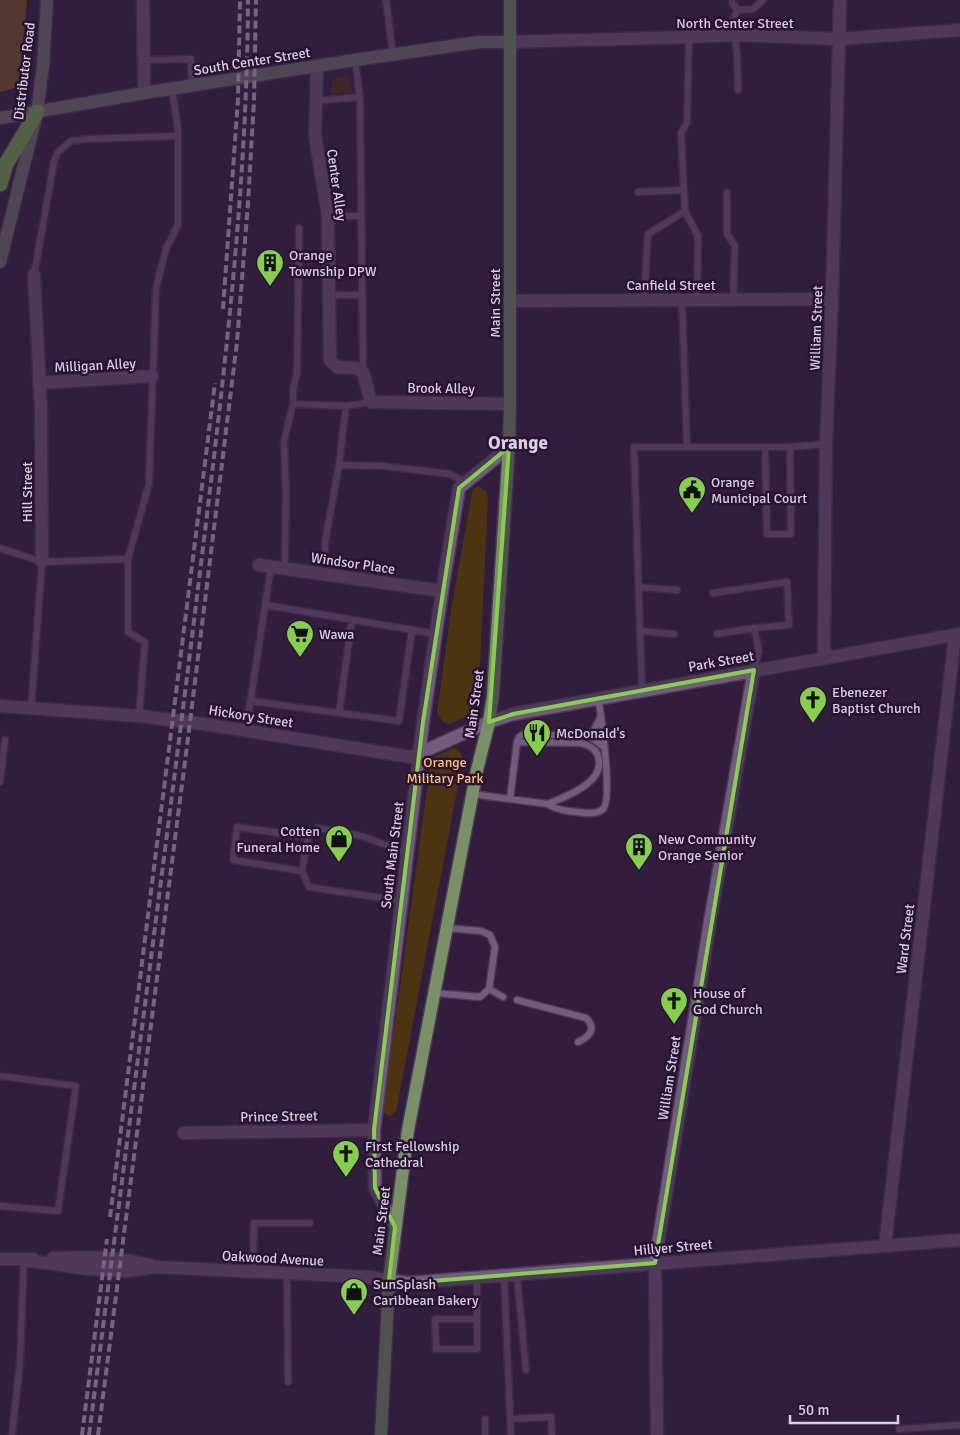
<svg xmlns="http://www.w3.org/2000/svg" width="960" height="1435" font-family="Signika,sans-serif">
  <rect width="100%" height="100%" fill="#321e3c"/>
  <path fill="#4c3410" d="M348,76L350,80L352,92L331,95L332,79Z
    M478,486L486,491L488,499L480,664L471,714L449,724L443,722L437,713L451,610L472,493L473,489Z
    M454,748L458,749L463,759L396,1112L391,1116L386,1114L383,1110L431,761L432,758Z"/>
  <path fill="#7f581d" d="M0,0H27L19,87L0,92Z"/>
  <g fill="none" stroke-linecap="round" stroke-linejoin="round">
    <defs>
      <path id="service" d="M386,0L393,55
        M732,0V3L738,10L753,9L763,0
        M689,37L687,123L681,133L685,211L698,236L697,300
        M144,60L191,59L192,86
        M355,60L360,97L363,371
        M738,90L737,55L733,19L738,10
        M316,101L360,97
        M638,192L684,190
        M727,193V234L735,246L733,300
        M328,216H361
        M34,275L54,162L58,152L71,141L87,139L178,136
        M329,295H362
        M644,300L648,234L685,211
        M682,300L687,447
        M293,404L346,406
        M790,447L826,444
        M339,465L346,406L371,402
        M0,548L42,562L128,559
        M325,554V542L339,465L382,466L450,474L466,483
        M285,568L286,493L284,441L293,404V390L297,373L299,228
        M639,587L677,590
        M713,593L787,582L789,625L754,628L759,651L754,670
        M266,605L436,634
        M640,631L674,634
        M717,634L754,628
        M642,690L634,447H790L791,534H767L765,447
        M251,701L399,721L412,630
        M31,709L42,562
        M339,713L352,620
        M139,716L145,642L128,632V559L149,484L156,288L166,249L178,225V129L172,89
        M246,730L271,567
        M588,735L604,747
        M517,742L581,743C591,746 598,750 599,761C602,784 564,797 548,804
        M0,782L5,740
        M472,794L548,804C557,810 566,811 577,812C585,813 597,815 603,809C613,800 601,714 598,698
        M510,799L517,742L519,737L522,735H588L593,732L601,716
        M302,871L233,860L237,827L308,837
        M402,901L309,887L302,871L308,837L317,828L362,836L407,853
        M489,989L503,997
        M435,993L480,997L489,989L495,947L490,935L481,931L447,928
        M517,1000L586,1018C597,1029 589,1037 578,1042
        M0,1076L76,1086L58,1211L0,1206
        M253,1272L254,1223H310
        M287,1273L288,1382
        M504,1276L511,1435
        M517,1276L526,1370
        M477,1278V1349H436L435,1319H477
        M485,1419V1435
        M510,1419L551,1417L552,1435
        M899,1429L960,1425
        M12,1435L20,1363L24,1260"/>
      <path id="minor" d="M143,0L144,93
        M510,42L689,37L735,35L839,39L960,30
        M317,67L315,135L328,216L330,360L337,367L356,368L363,372L371,402L510,404
        M34,275L41,409L42,562
        M509,301L832,299
        M39,383L152,376
        M259,565L442,591
        M824,658L826,444L832,299L840,0
        M0,706L139,716L204,724L411,757L489,722L513,714L960,634
        M184,1133L374,1130
        M395,1227L375,1188L374,1130L423,722L442,591L459,488L509,447
        M885,1246L955,635
        M53,1258C89,1257 116,1256 152,1266
        M0,1259H33
        M24,1260L88,1269L126,1271L156,1267L369,1277L407,1283L960,1240
        M657,1435L655,1263L711,916L754,670"/>
      <path id="secondary" d="M0,118L144,93L355,60L479,42H510
        M0,262L37,112L43,66L47,0"/>
      <path id="primary" d="M381,1435L389,1280L408,1130L477,770L489,722L493,696L509,447L510,404V0"/>
      <path id="motorway" d="M0,184L6,164L37,112"/>
    </defs>
    <use href="#service" stroke="#4b3a54" stroke-width="9"/>
    <use href="#minor" stroke="#4b3a54" stroke-width="15"/>
    <use href="#secondary" stroke="#4b3a54" stroke-width="15"/>
    <use href="#primary" stroke="#4b3a54" stroke-width="15"/>
    <use href="#motorway" stroke="#4b3a54" stroke-width="18"/>
    <use href="#service" stroke="#725c7e" stroke-width="6"/>
    <use href="#minor" stroke="#725c7e" stroke-width="12"/>
    <use href="#secondary" stroke="#757673" stroke-width="12"/>
    <use href="#primary" stroke="#799067" stroke-width="12"/>
    <use href="#motorway" stroke="#7db258" stroke-width="15"/>
    <path stroke="#c8bacf" stroke-width="4" stroke-dasharray="8 4" stroke-linecap="butt" d="M223,309L238,99L240,0
      M110,1217L215,383
      M82,1435L107,1239
      M89,1435C124,1164 160,893 194,621C219,415 247,208 248,0
      M98,1435L188,738L237,342L248,203L254,100L256,0"/>
  </g>
  <path d="M0 0H960V1435H0ZM509,447L489,722L513,714L754,670L655,1263L407,1283L389,1280L395,1227L375,1188L374,1130L423,722L459,488Z" fill="#321e3c" fill-opacity=".55" fill-rule="evenodd"/>
  <path fill="none" stroke="#86cf4c" stroke-width="4" stroke-linejoin="round" d="M509,447L489,722L513,714L754,670L655,1263L407,1283L389,1280L395,1227L375,1188L374,1130L423,722L459,488Z"/>
  <defs>
    <symbol id="building-pin" viewBox="-11 -11 22 30"><path d="M0 17L-7.5 6A9.5 9.5 0 1 1 7.5 6Z" fill="#86cf4c" stroke="#281431"/><path d="M-4-6H4V6H1V3H-1V6H-4ZM-2.5-4.3h1.7v1.8h-1.7ZM.8-4.3h1.7v1.8H.8ZM-2.5-1h1.7V.8h-1.7ZM.8-1h1.7V.8H.8Z" fill="#111"/></symbol>
    <symbol id="civic-pin" viewBox="-11 -11 22 30"><path d="M0 17L-7.5 6A9.5 9.5 0 1 1 7.5 6Z" fill="#86cf4c" stroke="#281431"/><path d="M-.6-6.5H3V-4.5H.6V-3L4-1V1h2V6H-6V1h2V-1L-.6-3ZM-1.2 2.5V6h2.4V2.5Z" fill="#111"/></symbol>
    <symbol id="supermarket-pin" viewBox="-11 -11 22 30"><path d="M0 17L-7.5 6A9.5 9.5 0 1 1 7.5 6Z" fill="#86cf4c" stroke="#281431"/><path d="M-6-5.5h2.5l.6 2H6L4.5 2H-2.5L-4.4-4H-6ZM-1.5 3.2a1.3 1.3 0 1 0 .1 0ZM3 3.2a1.3 1.3 0 1 0 .1 0Z" fill="#111"/></symbol>
    <symbol id="church-pin" viewBox="-11 -11 22 30"><path d="M0 17L-7.5 6A9.5 9.5 0 1 1 7.5 6Z" fill="#86cf4c" stroke="#281431"/><path d="M-1.2-6h2.4v3.5h3.3v2.4h-3.3V6h-2.4V-.1h-3.3v-2.4h3.3Z" fill="#111"/></symbol>
    <symbol id="restaurant-pin" viewBox="-11 -11 22 30"><path d="M0 17L-7.5 6A9.5 9.5 0 1 1 7.5 6Z" fill="#86cf4c" stroke="#281431"/><path d="M-5-6h1v4h1v-4h1v4h1v-4h1v5L-1.5 .5V6h-2V.5L-5-1ZM5-6V6H3V1.5H1.5Q1.5-4 5-6Z" fill="#111"/></symbol>
    <symbol id="shop-pin" viewBox="-11 -11 22 30"><path d="M0 17L-7.5 6A9.5 9.5 0 1 1 7.5 6Z" fill="#86cf4c" stroke="#281431"/><path d="M-5-2.5h2.3a2.7 3.5 0 0 1 5.4 0H5L5.5 6h-11ZM-1.5-2.5h3a1.5 2.3 0 0 0-3 0Z" fill="#111"/></symbol>
  </defs>
  <g fill-rule="evenodd">
    <use href="#building-pin" x="254" y="247" width="32" height="43"/>
    <use href="#civic-pin" x="676" y="474" width="32" height="43"/>
    <use href="#supermarket-pin" x="284" y="618" width="32" height="43"/>
    <use href="#church-pin" x="797" y="684" width="32" height="43"/>
    <use href="#restaurant-pin" x="521" y="717" width="32" height="43"/>
    <use href="#shop-pin" x="323" y="823" width="32" height="43"/>
    <use href="#building-pin" x="623" y="831" width="32" height="43"/>
    <use href="#church-pin" x="658" y="985" width="32" height="43"/>
    <use href="#church-pin" x="330" y="1138" width="32" height="43"/>
    <use href="#shop-pin" x="338" y="1276" width="32" height="43"/>
  </g>
  <g text-anchor="middle" stroke-width="5" stroke-linejoin="round" paint-order="stroke">
    <g font-size="14" fill="#dacde1" stroke="#281431">
      <text x="735" y="28">North Center Street</text>
      <text transform="translate(252 61) rotate(-9)" y="5">South Center Street</text>
      <text transform="translate(24 71) rotate(-83)" y="5">Distributor Road</text>
      <text transform="translate(337 185) rotate(82)" y="5">Center Alley</text>
      <text x="671" y="290">Canfield Street</text>
      <text transform="translate(495 303) rotate(-90)" y="5">Main Street</text>
      <text transform="translate(816 328) rotate(-88)" y="5">William Street</text>
      <text transform="translate(95 365) rotate(-3)" y="5">Milligan Alley</text>
      <text transform="translate(441 388) rotate(1)" y="5">Brook Alley</text>
      <text transform="translate(27 492) rotate(-90)" y="5">Hill Street</text>
      <text transform="translate(353 563) rotate(8)" y="5">Windsor Place</text>
      <text transform="translate(721 661) rotate(-10)" y="5">Park Street</text>
      <text transform="translate(474 704) rotate(-82)" y="5">Main Street</text>
      <text transform="translate(251 716) rotate(9)" y="5">Hickory Street</text>
      <text transform="translate(392 855) rotate(-83)" y="5">South Main Street</text>
      <text transform="translate(905 939) rotate(-83)" y="5">Ward Street</text>
      <text transform="translate(669 1078) rotate(-81)" y="5">William Street</text>
      <text transform="translate(279 1116) rotate(-1)" y="5">Prince Street</text>
      <text transform="translate(381 1221) rotate(-83)" y="5">Main Street</text>
      <text transform="translate(673 1247) rotate(-5)" y="5">Hillyer Street</text>
      <text transform="translate(273 1258) rotate(3)" y="5">Oakwood Avenue</text>
    </g>
    <g font-size="14" fill="#dacde1" stroke="#281431" text-anchor="start">
      <text x="289" y="260">Orange<tspan x="289" dy="16">Township DPW</tspan></text>
      <text x="711" y="487">Orange<tspan x="711" dy="16">Municipal Court</tspan></text>
      <text x="319" y="639">Wawa</text>
      <text x="832" y="697">Ebenezer<tspan x="832" dy="16">Baptist Church</tspan></text>
      <text x="556" y="738">McDonald's</text>
      <text x="320" y="836" text-anchor="end">Cotten<tspan x="320" dy="16">Funeral Home</tspan></text>
      <text x="658" y="844">New Community<tspan x="658" dy="16">Orange Senior</tspan></text>
      <text x="693" y="998">House of<tspan x="693" dy="16">God Church</tspan></text>
      <text x="365" y="1151">First Fellowship<tspan x="365" dy="16">Cathedral</tspan></text>
      <text x="373" y="1289">SunSplash<tspan x="373" dy="16">Caribbean Bakery</tspan></text>
    </g>
    <g font-size="14" fill="#ffc372" stroke="#281431">
      <text x="445" y="767">Orange<tspan x="445" dy="16">Military Park</tspan></text>
    </g>
    <g font-size="19" font-weight="bold" fill="#dacde1" stroke="#281431">
      <text x="518" y="449">Orange</text>
    </g>
  </g>
  <path d="M790 1415v8h108v-8" fill="none" stroke="#dacde1" stroke-width="2.5"/>
  <text x="798" y="1415" font-size="15" fill="#dacde1" stroke="#281431" stroke-width="4" paint-order="stroke">50 m</text>
</svg>
